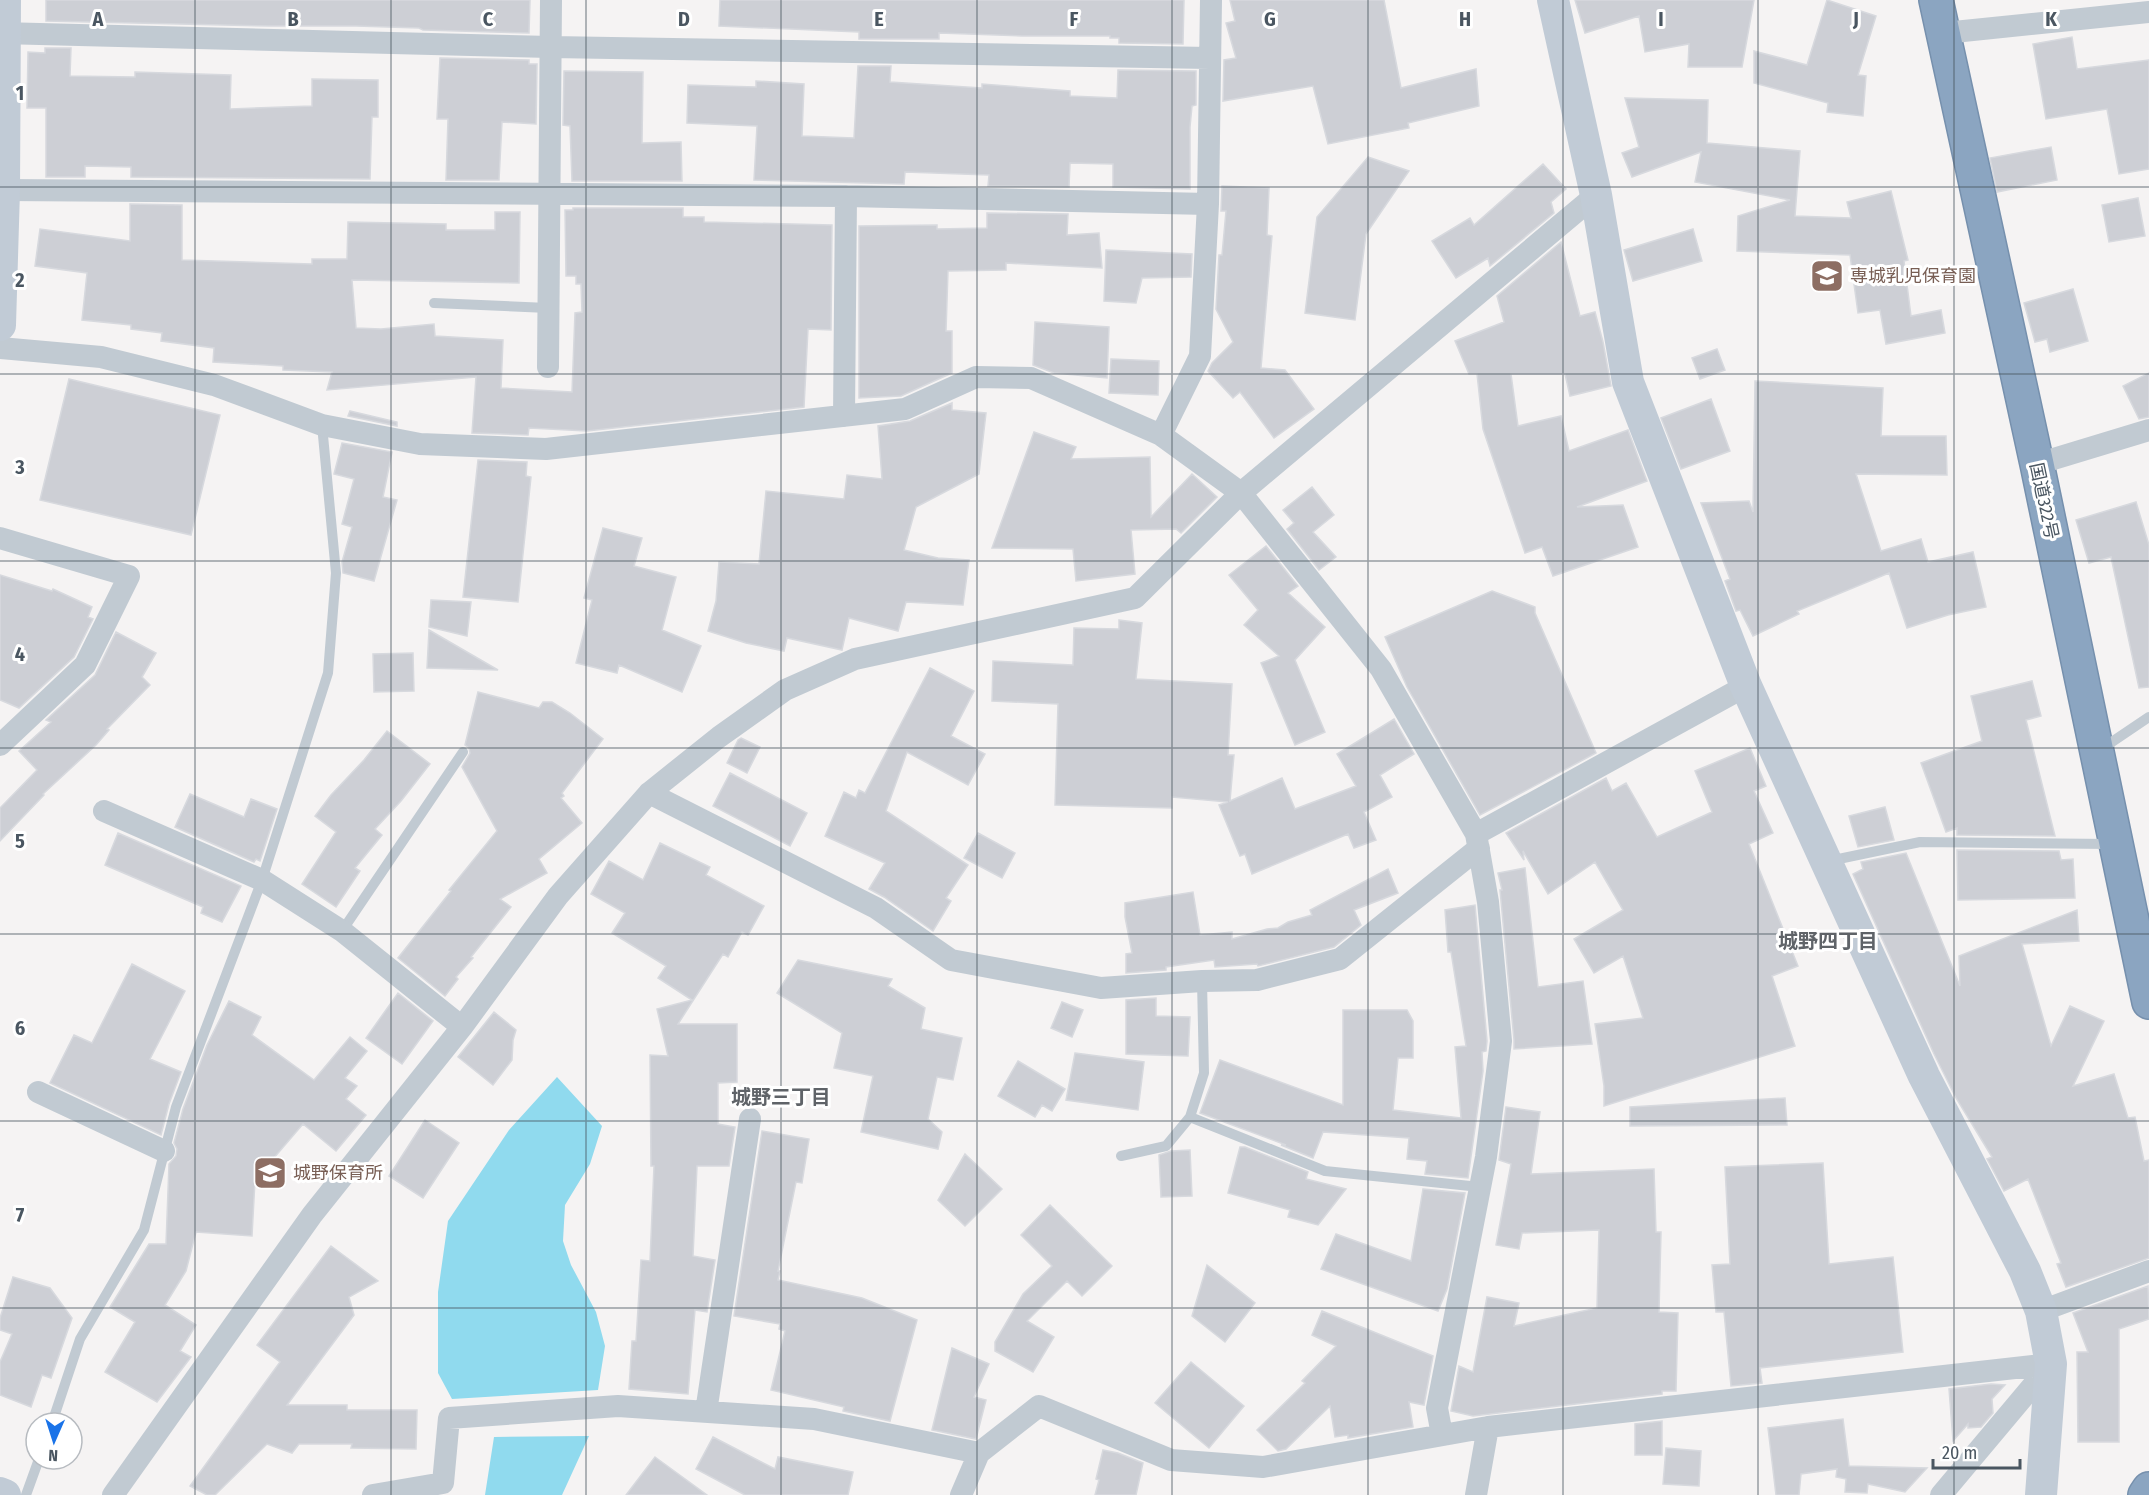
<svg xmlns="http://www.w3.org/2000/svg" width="2149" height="1495" font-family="'Fira Sans Condensed','Noto Sans JP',sans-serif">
  <rect width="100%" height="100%" fill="#f5f3f3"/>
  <path fill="#90daee" d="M557,1077L602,1126L590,1164L565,1205L563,1241L571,1265L596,1312L605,1346L598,1390L452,1399L438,1373V1292L448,1221L509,1130Z
    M589,1436L562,1495H485L494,1437Z"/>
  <path fill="#cdcfd5" stroke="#d7d9de" stroke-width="1.5" d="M46,0H530L529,33L423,30L419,28L356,26H269L46,21Z
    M720,0H1184L1183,44L1119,43V38H1110V36H1022L939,33V39H859V32L719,26Z
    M1230,0H1384L1401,88L1476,69L1479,106L1408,123L1409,128L1328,144L1313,86L1223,101L1224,60L1236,58L1226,23L1235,21Z
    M1575,0H1754L1742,67H1688L1689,44L1645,52L1639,16L1585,33Z
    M1827,0L1876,16L1858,75L1866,76L1863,116L1827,112L1828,103L1754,83V51L1807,65Z
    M2072,37L2077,69L2149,60V169L2119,174L2107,109L2046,119L2033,44Z
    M45,48H71L70,76L135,77V72L231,75L230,109L312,106V79L378,80V117H372L370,179L131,177V167L85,166V177H46V108H27L28,52L45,53Z
    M440,58L529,60V64H537L536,124L502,122L499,180H446L448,119H437Z
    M858,66H891L890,82L982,88V84L1070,91V96L1117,98L1118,70L1196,71V105L1192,106L1190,127V189L1113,187V164L1070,163L1069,187L988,186L989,175L905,172L904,184L754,180L757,126L687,123L688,85L756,87V81L804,84L802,136L854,138Z
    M564,71L643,72L642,143L681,142L682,181H572L570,126L563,125Z
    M1625,98L1708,100L1707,143L1800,151L1795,216L1851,218L1847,202L1891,191L1908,260L1904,261L1911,316L1941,310L1945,333L1886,344L1880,310L1858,313L1850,255L1737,251L1738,216L1790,200L1695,182L1701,152L1632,177L1622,153L1639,147Z
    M2051,147L2057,180L1997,192L1990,158Z
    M1368,157L1409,171L1366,234L1355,320L1305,313L1317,217Z
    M1543,164L1566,189L1551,202L1554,213L1490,266L1488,258L1456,278L1432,241L1470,218L1474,225Z
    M1222,186L1269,188L1267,235L1272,236L1261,368L1285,370L1314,409L1274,438L1240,392L1233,398L1208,371L1212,363L1233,342L1216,309L1219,255H1222L1226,211H1221Z
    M2138,198L2145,236L2109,242L2102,205Z
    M130,204L182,205V260L312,264V259H347L348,222L446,224V230H495V212H520L519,283L352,280L356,328L381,329L434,324L435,336L503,340L501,388L572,392L575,313L582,312L581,284H576V276H566L565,210H573V208H683V217H704V222L832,225L831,330L808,329L804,407L587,431L529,428L528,435L472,433L476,377L327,390L332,372L283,370V366L213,362L214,348L161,341L162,333L131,329V325L82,320L87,273L35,266L40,229L130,241Z
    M987,213L1068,214L1067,235L1099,233L1102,268L1006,263V270L948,271L946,331H952V373L901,396L859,398V226L937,225V229L987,228Z
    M1693,229L1702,261L1633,281L1624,250Z
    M1561,242L1580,316L1595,312L1603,342L1611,386L1570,396L1565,374H1511L1518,426L1561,416L1569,451L1628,430L1647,481L1577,507L1623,505L1638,547L1553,576L1542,547L1525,553L1483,429L1477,374H1469L1455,341L1504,322L1497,296Z
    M1106,250L1192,254L1191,277L1142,278L1136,303L1104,301Z
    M2073,289L2088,341L2050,352L2047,339L2035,342L2024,303Z
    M1035,322L1109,327L1107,378L1054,373L1033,365Z
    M1717,349L1725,370L1700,379L1692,358Z
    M1111,359L1159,361L1158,395L1109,393Z
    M2149,373V417L2139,419L2123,386Z
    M69,379L220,415L191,535L40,500Z
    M1755,381L1883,388L1881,436H1946L1947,475L1856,474L1881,551L1921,539L1928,562L1973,552L1986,607L1948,615L1907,628L1889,573L1797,611L1799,614L1753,636L1740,610L1736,611L1725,581L1730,579L1701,503L1749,501L1753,512Z
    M1711,399L1730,451L1681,469L1661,418Z
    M952,403V410L986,413L979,474L916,507L904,550L938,558L969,560L963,605L906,602L898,631L849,618L842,650L787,638L784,651L746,643L708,631L716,601L719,562L759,564L766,491L844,499L847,475L882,479L878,426L910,421Z
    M350,411L397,422V426L348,416Z
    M1034,432L1076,447L1071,459L1150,457L1151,517L1192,474L1217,497L1181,533L1176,529L1131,530L1135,574L1076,581L1073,549L992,548Z
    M342,443L392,452L383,497L397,500L374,581L343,573L342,562L352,527L342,524L354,479L334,474Z
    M478,460L527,462L526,476L531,477L518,602L463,597Z
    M1312,487L1334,515L1313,532L1336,557L1319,570L1287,529L1294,523L1283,510Z
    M2136,502L2149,545V687L2139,688L2111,557L2089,563L2076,520Z
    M603,528L642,538L634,566L676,577L662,630L701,646L682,692L619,665L617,673L576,663L592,600L584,598Z
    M1266,546L1298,586L1288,593L1325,627L1295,660L1325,732L1295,745L1261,663L1279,656L1244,625L1258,610L1229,575Z
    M0,575L52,591L53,589L92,607L88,617L93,619L74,657L19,708L0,700Z
    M1492,591L1535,607V613L1596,753L1480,815L1407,687L1385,637Z
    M431,600L471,602L467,636L429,627Z
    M1119,620L1142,623L1136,679L1232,684L1228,755H1234L1230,801L1282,778L1295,809L1356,786L1337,754L1394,719L1414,754L1380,775L1392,797L1364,812L1376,840L1354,848L1348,834L1252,874L1245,854L1240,856L1219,805L1228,802L1172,797V808L1055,805L1058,704L992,701L993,661L1073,665L1074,628L1119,629Z
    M429,630L498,670L427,668Z
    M116,632L156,653L142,677L150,685L107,729L109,730L96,745L43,794L44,795L0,841V808L37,770L19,751L51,722L46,720L95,675Z
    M413,653L414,691L374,692L373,654Z
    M930,668L974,691L951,736L985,754L968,785L907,752L886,811L968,865L946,898L951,901L933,931L884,897L869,889L885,863L825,836L844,792L856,798L859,790L865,793Z
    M2032,681L2041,716L2026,720L2055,836L1957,835V828L1946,832L1921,763L1982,741L1971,696Z
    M478,692L539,708L543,702H552L570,713L603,739L562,793L564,796L561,798L582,823L539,859L547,873L500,899L511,907L471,957L473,958L456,977L458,979L445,996L398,958L451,891L449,890L497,831L462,767L470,753L469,748L465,745Z
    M387,731L430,764L401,801L375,829L382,835L355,868L360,871L336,907L302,884L336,832L315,816L331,795L364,760Z
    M741,738L760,747L747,773L727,763L738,740Z
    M1750,748L1766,786L1754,791L1773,833L1749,844L1798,966L1772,976L1795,1046L1604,1106V1086L1595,1024L1643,1018L1623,956L1594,973L1574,939L1623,910L1595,862L1548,894L1523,851L1524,860L1506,833L1606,778L1612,791L1626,783L1657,837L1712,812L1695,771Z
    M730,773L807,813L790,846L713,806Z
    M190,794L244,817L251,799L277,809L260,861L256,859L254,862L175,827Z
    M1885,807L1894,840L1858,847L1849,816Z
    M118,833L241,886L222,922L201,913L203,907L105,865Z
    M978,833L1015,853L1002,878L964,858Z
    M660,843L710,867L706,875L764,906L748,935L742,932L728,957L723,954L678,1024H737V1082L718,1083V1124L735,1127L729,1166H697L693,1256L715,1260L707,1312L695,1310L688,1394L629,1389L632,1341H636L641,1260L650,1261L654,1166H651L650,1055L668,1056L657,1009L692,1000L658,978L666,966L612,933L625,913L591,894L609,861L643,880Z
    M1957,850L2059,851L2061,860L2073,859L2075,898L1958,900Z
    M1906,853L1960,986L1959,956L2077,910L2079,941L2022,944L2051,1046L2070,1006L2104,1021L2073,1086L2114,1074L2128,1118L2135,1117L2144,1161L2149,1160V1258L2066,1287L2057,1264L2061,1263L2028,1179L2004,1191L1987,1159L1992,1157L1956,1098L1934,1054L1853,874L1863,869L1861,862Z
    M1525,868L1538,987L1583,981L1592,1044L1514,1049V1040L1500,890H1502L1498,873Z
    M1388,869L1398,893L1354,910L1361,925L1334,947L1258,966L1257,964L1215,967L1214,960L1166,967V970L1126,973V954L1132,953L1125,917V903L1193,892L1200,935L1232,932V939L1267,929L1278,928L1288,922L1312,915L1310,910Z
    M1475,905L1487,1041L1486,1051L1482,1052L1483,1071L1468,1178L1425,1174L1427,1161L1407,1159L1409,1138L1323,1132L1313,1158L1281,1145H1286L1200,1113L1220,1060L1343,1105V1010H1407L1413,1021V1058H1398L1393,1110L1461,1118L1455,1047L1466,1046L1451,952H1448L1445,910Z
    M798,960L892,979L888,986L925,1008L921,1029L962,1038L953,1080L937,1077L928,1119L942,1132L938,1149L861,1132L873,1076L834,1068L842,1033L777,993Z
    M132,964L185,991L150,1059L181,1072L169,1104L161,1135L50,1083L74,1035L92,1043Z
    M398,993L433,1021L402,1064L366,1038Z
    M1156,998V1016L1190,1017L1188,1056L1126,1054V1000Z
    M229,1001L261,1017L252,1035L314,1080L350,1037L367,1051L345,1078L357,1086L346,1099L366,1115L336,1151L303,1124L255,1180L252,1236L196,1232L186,1271L165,1305L196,1325L180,1351L191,1357L157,1402L105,1372L135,1322L110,1307L149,1244H166L169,1164L176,1156L177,1149L174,1143L183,1109L207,1045Z
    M1062,1002L1083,1010L1072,1037L1051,1028Z
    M494,1012L516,1030L513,1040L512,1060L493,1085L458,1057Z
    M1075,1053L1144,1062L1138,1110L1066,1100Z
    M1018,1061L1065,1089L1052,1111L1042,1105L1035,1117L998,1096Z
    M1785,1098L1787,1125L1630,1126V1107Z
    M1506,1107L1540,1112L1531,1174L1654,1169L1656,1232H1661L1659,1312L1678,1313L1676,1391H1662V1394L1473,1416L1451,1411L1459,1366L1473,1372L1487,1297L1519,1303L1514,1326L1597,1308L1599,1230L1522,1233L1519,1249L1496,1245L1511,1164L1499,1160Z
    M425,1120L459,1143L423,1198L389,1176Z
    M762,1131L809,1139L802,1183L796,1182L778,1271H780L778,1280L862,1298L917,1320L890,1421L843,1411L844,1407L771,1390L785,1331L779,1329L780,1324L734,1316Z
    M1240,1147H1245L1308,1172L1306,1179L1346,1189L1318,1225L1288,1217L1290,1210L1228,1193Z
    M1190,1150L1192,1196L1161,1197L1159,1155L1171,1151Z
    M965,1154L1002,1189L965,1226L938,1200Z
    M1823,1163L1829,1264L1893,1257L1903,1352L1760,1368L1762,1383L1731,1386L1724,1312H1716L1712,1265L1730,1264L1725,1167Z
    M1423,1189L1465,1193L1447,1289L1438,1311L1321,1269L1336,1234L1411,1261Z
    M1050,1205L1112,1266L1082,1296L1067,1281L1027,1321L1054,1337L1033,1372L995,1351V1342L1023,1294L1052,1266L1021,1235Z
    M331,1246L378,1281L349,1297L354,1315L287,1405H347V1410H417L416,1449L351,1448L352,1444H299L292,1453L267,1444L215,1495H207L190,1486L280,1362L257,1345Z
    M1207,1265L1255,1303L1225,1342L1192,1316Z
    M13,1277L50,1288L72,1318L51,1378L42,1375L31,1407L0,1395V1362L12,1334L0,1330V1318Z
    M2148,1286L2149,1319L2119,1329V1442H2078L2077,1352H2088L2073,1313Z
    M1322,1311L1433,1356L1424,1405L1409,1402L1413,1427L1348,1438V1435L1335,1437L1330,1406L1286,1449L1278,1451L1257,1430L1305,1383L1302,1381L1336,1346L1312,1335Z
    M952,1348L989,1364L974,1397L986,1400L976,1439L932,1430Z
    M1191,1362L1244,1406L1209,1448L1155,1403Z
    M1991,1384L2005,1385L1992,1399L1993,1413L1981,1427L1968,1428V1424L1953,1441L1949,1389Z
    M1843,1419L1849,1466L1927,1468L1905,1492L1868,1484L1867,1493L1845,1492L1846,1479L1836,1477L1837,1469L1801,1474L1799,1495H1776L1768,1428Z
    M1662,1421V1455H1635V1424Z
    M713,1437L775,1469L778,1457L853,1472L848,1495H745L696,1469Z
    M1666,1448L1701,1451L1699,1486L1663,1484Z
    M1103,1450L1118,1453L1143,1463L1136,1495H1095L1099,1480L1096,1479Z
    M655,1457L707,1495H626Z"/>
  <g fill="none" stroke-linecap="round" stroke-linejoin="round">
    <defs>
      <path id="highway" d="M1936,0L2037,464L2149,1002
        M2145,1495L2149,1489"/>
    </defs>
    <use href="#highway" stroke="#7690ad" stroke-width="36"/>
    <path stroke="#c1cad2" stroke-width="10" d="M434,303L548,308
      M2100,750L2149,717
      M1829,861L1920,842L2112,844
      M342,931L463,752
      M1190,1117L1204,1073L1202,981
      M1121,1156L1166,1146L1190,1117L1325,1171L1480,1187
      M52,1423L80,1339L144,1230L176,1107L262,880L328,673L336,573L322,425
      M26,1495L39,1459"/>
    <path stroke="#c1cad2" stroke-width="22" d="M0,33L551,47L1210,58
      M1944,33L2149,12
      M4,190L846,196L1208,204
      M0,348L101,357L214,385L322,425L420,444L546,449L905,409L976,377L1031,378L1161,435L1241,493L1381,669L1476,834L1488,902L1501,1041L1486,1157L1437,1408L1442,1435
      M548,367L551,0
      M844,416L846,196
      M1161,435L1200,356L1208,204L1211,0
      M2037,464L2149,430
      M0,538L129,576L85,665L0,745
      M649,793L876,908L951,960L1101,988L1202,981L1257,980L1340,959L1479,848
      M104,811L262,880L342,931L462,1027
      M1476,834L1746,686
      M38,1092L164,1151
      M2041,1311L2149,1271
      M706,1412L750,1119
      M113,1495L312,1215L462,1027L558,896L649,793L719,737L785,690L855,659L1135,598L1241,493L1596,195
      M373,1495L443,1483L449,1418L618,1406L814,1419L979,1453
      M961,1495L979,1453L1039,1406L1171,1460L1263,1467L1488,1427L2051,1364
      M1476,1495L1488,1427
      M1941,1495L2051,1364"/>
    <path stroke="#c1cbd6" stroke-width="32" d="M1553,0L1596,195L1628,382L1746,686L1924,1076L2025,1271L2041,1311L2051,1364L2041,1495
      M0,325L4,190L5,0
      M0,1493L5,1495"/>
    <use href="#highway" stroke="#8ba5c1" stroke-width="33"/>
  </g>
  <path fill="none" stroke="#4a5661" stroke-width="1.5" stroke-opacity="0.55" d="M195,0V1495M391,0V1495M586,0V1495M781,0V1495M977,0V1495M1172,0V1495M1368,0V1495M1563,0V1495M1758,0V1495M1954,0V1495M0,187H2149M0,374H2149M0,561H2149M0,748H2149M0,934H2149M0,1121H2149M0,1308H2149"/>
  <defs>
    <symbol id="school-square" viewBox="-11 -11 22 22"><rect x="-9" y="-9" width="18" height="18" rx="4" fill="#8d6e63" stroke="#fff"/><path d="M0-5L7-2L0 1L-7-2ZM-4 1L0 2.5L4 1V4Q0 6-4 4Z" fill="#fff"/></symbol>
  </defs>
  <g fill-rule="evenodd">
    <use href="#school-square" x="1808" y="257" width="38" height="38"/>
    <use href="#school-square" x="251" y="1154" width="38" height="38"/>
  </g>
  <g text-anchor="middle" stroke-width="6" stroke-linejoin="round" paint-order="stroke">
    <g font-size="18" fill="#785e54" stroke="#fff" text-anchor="start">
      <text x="1850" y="282">専城乳児保育園</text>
      <text x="293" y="1179">城野保育所</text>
    </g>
    <g font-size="18" fill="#4a5661" stroke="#fff">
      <text transform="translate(2044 501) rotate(78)" y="6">国道322号</text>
    </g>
    <g font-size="20" font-weight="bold" fill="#5f6368" stroke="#fff">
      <text x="1828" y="948">城野四丁目</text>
      <text x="781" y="1104">城野三丁目</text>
    </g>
  </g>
  <g font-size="20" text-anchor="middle" font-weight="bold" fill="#4a5661" stroke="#fff" stroke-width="6" stroke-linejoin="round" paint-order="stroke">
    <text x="98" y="26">A</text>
    <text x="293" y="26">B</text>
    <text x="488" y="26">C</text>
    <text x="684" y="26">D</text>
    <text x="879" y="26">E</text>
    <text x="1074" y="26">F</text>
    <text x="1270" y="26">G</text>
    <text x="1465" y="26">H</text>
    <text x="1661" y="26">I</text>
    <text x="1856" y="26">J</text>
    <text x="2051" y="26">K</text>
    <text x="20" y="100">1</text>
    <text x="20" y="287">2</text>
    <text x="20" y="474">3</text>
    <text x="20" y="661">4</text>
    <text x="20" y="848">5</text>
    <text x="20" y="1035">6</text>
    <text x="20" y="1222">7</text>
  </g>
  <g transform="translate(54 1441) rotate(183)"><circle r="28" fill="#ffffff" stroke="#b7bbc0" stroke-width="1.5"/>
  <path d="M0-4.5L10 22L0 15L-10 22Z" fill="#1a73e8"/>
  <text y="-9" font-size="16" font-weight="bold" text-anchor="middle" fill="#4a5661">N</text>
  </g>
  <path d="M1933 1459v9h87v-9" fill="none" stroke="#4a5661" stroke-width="3"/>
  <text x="1942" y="1459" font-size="18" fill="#4a5661" stroke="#ffffff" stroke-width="4.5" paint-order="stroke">20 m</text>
</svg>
